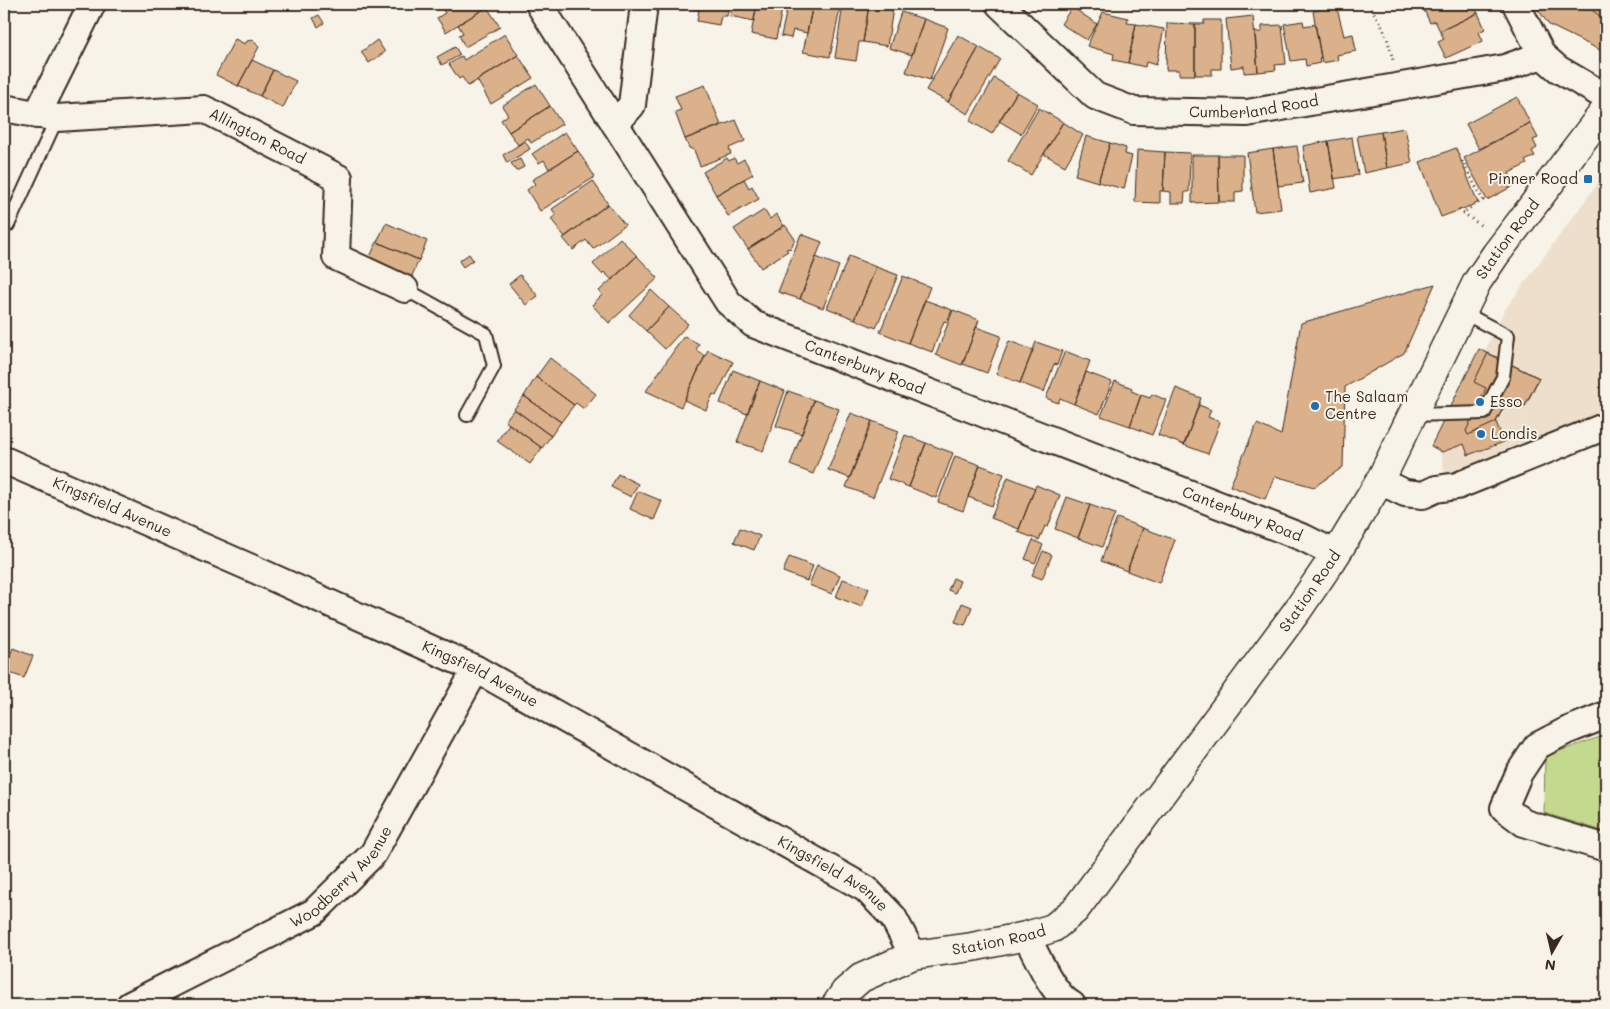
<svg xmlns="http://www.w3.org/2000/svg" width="1610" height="1009" font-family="Mali,sans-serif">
  <rect width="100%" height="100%" fill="#f7f3e8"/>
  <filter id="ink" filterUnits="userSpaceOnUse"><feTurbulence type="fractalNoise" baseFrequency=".02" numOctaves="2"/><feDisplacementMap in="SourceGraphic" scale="10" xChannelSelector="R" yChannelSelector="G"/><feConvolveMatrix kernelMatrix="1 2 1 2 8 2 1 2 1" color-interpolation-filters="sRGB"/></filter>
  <g filter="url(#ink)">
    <path fill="#eedfcc" d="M1606,172V413L1445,475L1439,446L1504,311Z"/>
    <path fill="#c3d98e" stroke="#7f8256" d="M1606,735V832L1544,813L1545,756Z"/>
    <path fill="#dab18b" stroke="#3b2a1e" d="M447,4H485L487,7L446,32L437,18L445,13L441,7Z
      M676,4H700L699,10L676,6Z
      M700,4H729L727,16H721L719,25L697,21Z
      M733,4H757L754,21L730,16Z
      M757,4H783L776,39L751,34Z
      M788,4H813L807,33L793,30L791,38L781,36Z
      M813,4H841L830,57L803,52Z
      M843,4L869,5L863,42H859L856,61L835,58Z
      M1336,4L1344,36L1353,34L1356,51L1337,55L1338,60L1322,63L1313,11L1319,10V7Z
      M1433,4H1473L1478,13L1440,31L1435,21L1430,23L1423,8Z
      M1534,4H1606V53L1549,25Z
      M1584,4H1606V18L1605,20Z
      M869,5L893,9L887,46L863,42Z
      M487,7L500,27L465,47L459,35L463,33L458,25Z
      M1072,7L1097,24L1087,40L1061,24Z
      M901,12L924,19L912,55L889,48Z
      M1103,12L1128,18L1127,23L1136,24L1128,63L1113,60L1114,54L1087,46Z
      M1478,13L1485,29L1479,32L1483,41L1446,58L1438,42L1444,39L1440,31Z
      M319,15L324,23L318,27L313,18Z
      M1253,16L1258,72L1244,73V66L1231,68L1226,19Z
      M924,19L948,28L930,80L906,72Z
      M1204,20H1221V69H1212V75H1195V24H1204Z
      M1303,21L1304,26L1315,24L1321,58H1319L1320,63L1306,66L1305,59L1291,61L1284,24Z
      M1167,23L1195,24V75H1179V70H1166Z
      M1136,24L1164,29L1156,65L1146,62L1145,67L1128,63Z
      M1282,25L1286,64L1275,65L1276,70L1258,72L1255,32H1262V26Z
      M505,34L518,55L468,86L462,77L459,79L449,64L462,56L464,60Z
      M958,35L979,47L948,102L926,90Z
      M235,39L245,44L247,41L253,40L259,47L238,86L216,75Z
      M377,40L385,52L369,63L361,52Z
      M455,47L460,55L442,65L437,57Z
      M979,47L1000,59L968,114L948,102Z
      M518,55L533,78L491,104L477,80Z
      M252,60L273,70L260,96L238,86Z
      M273,70L296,81L283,108L260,96Z
      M994,78L1017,92L992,134L970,121Z
      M536,84L550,106L509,132L501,120L508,115L502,106Z
      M705,85L721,125L685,139L675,112L681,110L675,96Z
      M1017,92L1038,104L1021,134L999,121Z
      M1517,97L1530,123L1479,149L1466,124Z
      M550,106L562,124L531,143L528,138L518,145L509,132Z
      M1039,108L1063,122L1031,175L1008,161Z
      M736,120L745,141L729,148L731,154L700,166L694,150L689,148L685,139Z
      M1063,122L1083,135L1065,166L1044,154Z
      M1530,123L1538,138L1533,140L1537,148L1532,151L1535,156L1525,161L1527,164L1509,173L1515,185L1487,200L1464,158Z
      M1405,128L1412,163L1387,168L1381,132Z
      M565,132L578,151L549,169L544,160L539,163L532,154Z
      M1381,132L1387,168L1364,173L1357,136Z
      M1086,136L1110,143L1098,182L1075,175Z
      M1352,137L1358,175L1334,179L1328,141Z
      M525,141L530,149L507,163L503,155Z
      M1328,141L1336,188L1310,193L1303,146Z
      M1110,143L1126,148L1125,154L1132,156L1124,189L1098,182Z
      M1297,146L1303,183L1278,186L1273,149Z
      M1456,148L1478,203L1441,217L1420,162Z
      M1273,149L1281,209L1255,212L1247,153Z
      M1137,150L1165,152L1163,191H1160V203L1135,202Z
      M578,151L595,177L540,211L527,190L535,184L532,180Z
      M1165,152L1190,153L1189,192H1185L1184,203H1171V192L1163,191Z
      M1192,155H1218L1219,202L1192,203Z
      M1218,155H1243V191L1235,192V202H1219Z
      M727,158L729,161L734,158L737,163L744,159L753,174L716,195L703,172Z
      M520,159L524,167L516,171L511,163Z
      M744,179L749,188L752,186L759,199L728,216L716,195Z
      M593,181L608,204L565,237L551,219L556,215L552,209Z
      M608,204L625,225L593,249L586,240L573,250L563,238Z
      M764,210L770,219L776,214L784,226L748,249L734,229Z
      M386,223L427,241L419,260L377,242Z
      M785,225L795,239L791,248L786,249L788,251L761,268L748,249Z
      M801,234L822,242L800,299L778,292Z
      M620,238L637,256L612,280L604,272L602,274L593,264Z
      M377,242L419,260L410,280L368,261Z
      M469,254L473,260L463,267L459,261Z
      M637,256L658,278L609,323L592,305L602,295L599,291Z
      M849,256L876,267L855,319L827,308Z
      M816,257L839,266L823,308L800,299Z
      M876,267L898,275L876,328L855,319Z
      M520,275L538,296L526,305L509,284Z
      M903,276L930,287L908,343L880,332Z
      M1435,284L1404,353L1345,387L1343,467L1314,487L1275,476L1265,499L1230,486L1257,424L1281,435L1301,323Z
      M651,290L669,307L646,331L629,315Z
      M925,300L952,310L947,322L944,321L932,352L908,343Z
      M669,307L688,324L665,349L646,331Z
      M953,310L979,320L962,365L936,355Z
      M976,327L1001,336L987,373L963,364Z
      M684,336L699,344L696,350L705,356L681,407L646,391Z
      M1009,341L1033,350L1020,383L996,374Z
      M1036,342L1062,351L1057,365L1054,364L1044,392L1020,383Z
      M1479,349L1539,378L1525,406L1508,398L1496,422L1504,442L1468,455L1464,444L1442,452L1431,446Z
      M708,350L733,362L716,396L713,394L706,410L684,400Z
      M1065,351L1090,361L1074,404L1060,398L1058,403L1046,398Z
      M1488,353L1539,378L1525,406L1508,398L1496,422L1468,435L1466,431L1486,388L1474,382Z
      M550,358L596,394L584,409L576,403L574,405L536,377Z
      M733,370L760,381L747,414L720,403Z
      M1086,372L1112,382L1099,414L1074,404Z
      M536,377L574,405L561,422L524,396Z
      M760,381L785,391L763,451L737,442Z
      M1115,381L1132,388L1131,391L1141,395L1130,426L1101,416Z
      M1176,388L1201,398L1184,445L1158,435Z
      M788,391L814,400L802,434L776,426Z
      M1152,394L1166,400L1152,435L1130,426L1141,395L1150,398Z
      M524,396L561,422L551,436L514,409Z
      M814,400L839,409L813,474L790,465Z
      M1199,405L1211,410L1208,417L1220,422L1208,454L1184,445Z
      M514,409L551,436L542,448L505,421Z
      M851,413L872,421L850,478L828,470Z
      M872,421L899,431L873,497L846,487Z
      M509,424L542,448L530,464L497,441Z
      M905,435L926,443L909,487L888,479Z
      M926,443L953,453L936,498L909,487Z
      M955,456L980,465L963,511L938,502Z
      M980,465L1004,474L992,506L968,497Z
      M618,474L638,484L631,497L611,487Z
      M1008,477L1035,488L1019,529L991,518Z
      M1036,485L1060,495L1048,527L1045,526L1039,540L1018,532Z
      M638,491L662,501L654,520L630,509Z
      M1067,497L1090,505L1078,538L1055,529Z
      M1090,505L1115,514L1102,547L1078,538Z
      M1117,518L1143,528L1127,571L1101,561Z
      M740,528L760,536L754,550L734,542Z
      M1143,528L1175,540L1159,583L1127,571Z
      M1033,540L1043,545L1035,563L1025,559Z
      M1043,551L1052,555L1042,579L1032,575Z
      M789,557L813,566L807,581L783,572Z
      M817,565L840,575L832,594L809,585Z
      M953,578L960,581L955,593L948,590Z
      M843,579L869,588L862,607L836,597Z
      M962,603L972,607L965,625L955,622Z
      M13,648L33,656L24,678L4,671Z"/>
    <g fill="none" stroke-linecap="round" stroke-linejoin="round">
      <defs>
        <path id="lane" d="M8,225L57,118
          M405,289L486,334L494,366L467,415
          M1412,415L1484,413L1503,377L1508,336L1462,312"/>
        <g id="street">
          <path id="s1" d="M539,4L728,302L753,324L1304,538L1336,554"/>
          <path id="s2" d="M999,4L1095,96L1134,111L1247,113L1505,68L1542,55"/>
          <path d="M1516,4L1542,55L1558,69L1606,97"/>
          <path id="s3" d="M4,108L57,118L204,109L339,178L336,257L405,289"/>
          <path d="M37,115L92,4"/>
          <path d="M615,124L632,105L644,4"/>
          <path id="s4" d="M4,460L249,567L476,669L866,889L893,917L913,955"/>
          <path d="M1380,481L1405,493L1423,495L1436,489L1457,486L1606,426"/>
          <path d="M1606,715L1566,731L1537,746L1519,773L1504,808L1524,823L1606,848"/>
          <path d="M1026,936C1038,957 1052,994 1072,1005"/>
          <path id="s5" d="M130,1005L314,912L373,854L476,669"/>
        </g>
        <g id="secondary">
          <path id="s6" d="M836,1005L845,992L861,978L913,955L972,947L1026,936L1053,928L1075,910L1297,611L1336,554L1380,481L1477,282L1496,254L1606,109"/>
        </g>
      </defs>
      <use href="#lane" stroke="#3b2a1e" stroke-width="16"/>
      <use href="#street" stroke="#3b2a1e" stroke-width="30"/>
      <use href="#secondary" stroke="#3b2a1e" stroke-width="31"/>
      <path stroke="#3b2a1e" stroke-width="3" stroke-dasharray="1 4" stroke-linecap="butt" d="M1369,4L1386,34L1393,60
        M1462,162V161L1483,200L1462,213
        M1459,210L1483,227"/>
      <use href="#lane" stroke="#f7f3e8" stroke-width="12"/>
      <use href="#street" stroke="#f7f3e8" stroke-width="26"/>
      <use href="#secondary" stroke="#f7f3e8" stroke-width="28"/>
    </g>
  </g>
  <g fill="#1f6fb2" stroke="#f7f3e8" stroke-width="2">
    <rect x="1583" y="174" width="10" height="10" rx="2.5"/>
    <circle cx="1480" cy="402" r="5"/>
    <circle cx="1315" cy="406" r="5"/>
    <circle cx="1481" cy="434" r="5"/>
  </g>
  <g text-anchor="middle" stroke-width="4" stroke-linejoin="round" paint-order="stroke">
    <g font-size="15" fill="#3b2a1e" stroke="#f7f3e8">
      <text dy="5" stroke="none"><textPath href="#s2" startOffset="295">Cumberland Road</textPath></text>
      <text dy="5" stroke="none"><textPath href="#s3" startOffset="261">Allington Road</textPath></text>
      <text dy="5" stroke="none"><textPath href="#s6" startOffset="1066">Station Road</textPath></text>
      <text dy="5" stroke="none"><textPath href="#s1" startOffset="506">Canterbury Road</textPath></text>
      <text dy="5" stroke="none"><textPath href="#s4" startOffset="118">Kingsfield Avenue</textPath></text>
      <text dy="5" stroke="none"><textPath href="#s1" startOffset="911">Canterbury Road</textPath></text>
      <text dy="5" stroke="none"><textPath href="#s6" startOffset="661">Station Road</textPath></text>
      <text dy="5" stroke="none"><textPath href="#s4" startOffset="522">Kingsfield Avenue</textPath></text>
      <text dy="5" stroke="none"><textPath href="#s5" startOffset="250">Woodberry Avenue</textPath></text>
      <text dy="5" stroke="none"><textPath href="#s4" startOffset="928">Kingsfield Avenue</textPath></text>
      <text dy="5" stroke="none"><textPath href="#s6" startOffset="181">Station Road</textPath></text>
    </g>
    <g font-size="15" fill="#3b2a1e" stroke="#f7f3e8" text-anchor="start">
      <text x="1578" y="184" text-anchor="end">Pinner Road</text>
      <text x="1325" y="402">The Salaam<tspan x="1325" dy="17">Centre</tspan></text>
      <text x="1490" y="407">Esso</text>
      <text x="1491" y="439">Londis</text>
    </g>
  </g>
  <rect width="1610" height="1009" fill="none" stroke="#f7f3e8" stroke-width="20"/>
  <rect x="10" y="10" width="1590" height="989" fill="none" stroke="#3b2a1e" stroke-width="2" filter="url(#ink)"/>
  <g transform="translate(1552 952) rotate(188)" stroke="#f7f3e8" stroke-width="4" paint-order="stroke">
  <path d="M0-4L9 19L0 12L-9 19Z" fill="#3b2a1e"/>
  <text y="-8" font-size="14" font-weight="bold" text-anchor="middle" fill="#3b2a1e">N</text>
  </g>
</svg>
